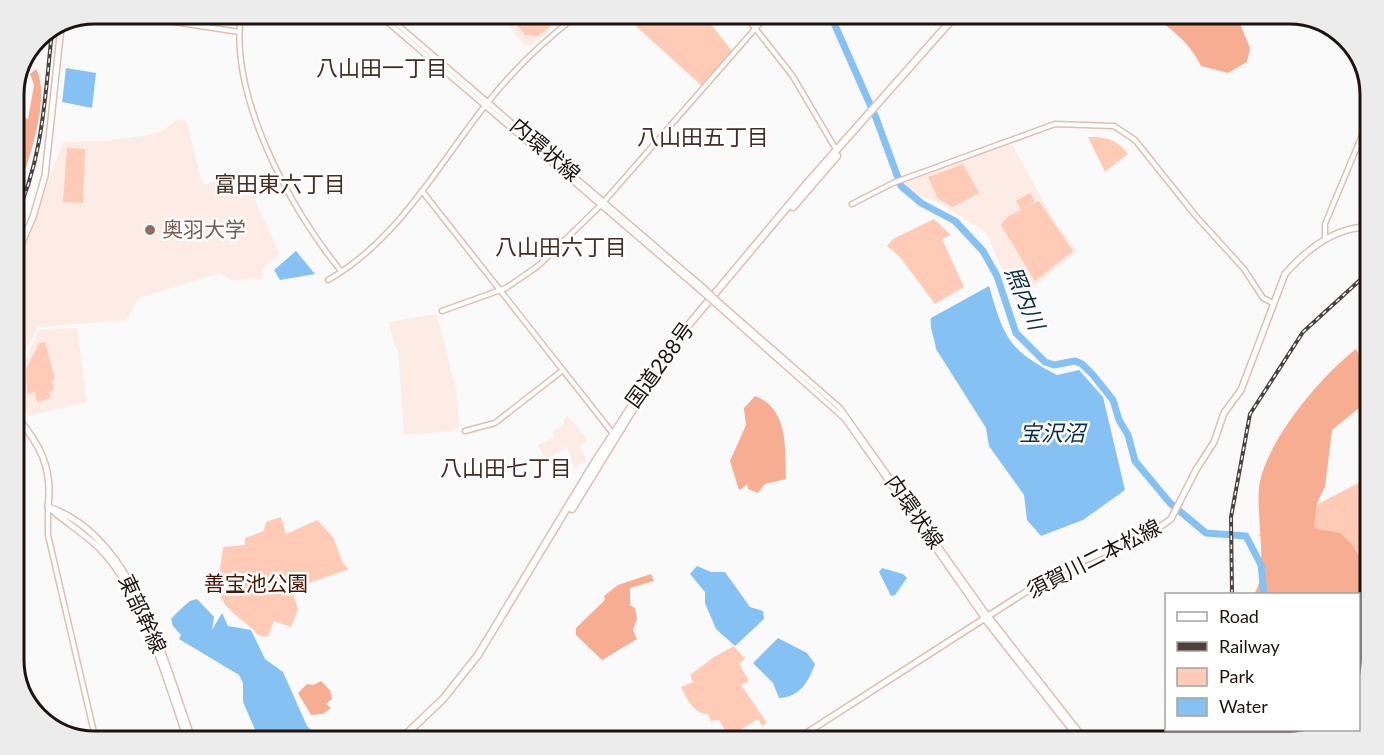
<svg xmlns="http://www.w3.org/2000/svg" width="1384" height="755" font-family="Lato,'Noto Sans JP',sans-serif">
  <rect width="100%" height="100%" fill="#fafafa"/>
  <path fill="#fdece5" d="M499,14H571L530,46H525Z
    M178,119L187,122L202,183L207,184L241,170L280,254L264,267L261,279L231,280L219,273L139,298L126,320L38,327L19,363L16,383H14V275L63,142L105,141L149,135L162,131Z
    M1012,144L1054,221L1078,251L1016,302L986,232L939,203L913,194L904,183Z
    M437,314L456,391L460,427L452,431L404,435L398,351L393,342L389,322Z
    M77,328L87,402L29,416L22,407V368L40,329Z
    M568,416L588,440L580,446L587,461L574,468L567,446L546,460L538,445L555,437L552,432L565,424L563,420Z"/>
  <path fill="#ffcab6" d="M508,14H566L538,36L525,35Z
    M635,14H703L732,51L702,86L628,19Z
    M1088,137C1106,137 1117,139 1128,154L1105,172Z
    M67,148L85,149L83,203L63,202Z
    M963,164L979,193L953,207L938,199L928,177Z
    M1030,193L1035,201L1025,208L1039,201L1073,251L1035,281L1001,225L1007,217L1021,210L1016,201Z
    M934,219L951,235L942,239L964,287L935,304L900,257L887,246L893,239Z
    M45,342L55,379L52,381L54,390L49,392L51,398L37,402L35,392L27,394L26,369L39,343Z
    M1370,477V661L1359,702L1358,594L1258,535Z
    M281,517L286,534L317,520L333,537L343,563L349,569L292,589L298,610L291,627L274,621L268,637L258,635C250,625 239,619 230,610C212,594 221,569 223,547L245,545V538L264,531L266,522Z
    M734,646L745,659L739,664L749,681L741,685L767,723L762,726L758,719L729,737L719,720L711,721L708,714C693,713 687,699 681,687L693,682L690,675L714,657Z"/>
  <path fill="#f7ad91" d="M1153,14H1236L1250,48L1247,62L1228,73L1201,66C1190,43 1173,30 1153,16Z
    M36,69C53,99 24,172 14,204V115L28,119L34,85L30,74Z
    M1356,349L1370,374V399L1332,430L1325,487L1317,503L1314,526L1317,529L1340,533L1351,543L1370,573V661L1359,702L1358,594H1254C1270,572 1254,511 1260,481C1270,437 1321,376 1356,349Z
    M755,396C789,408 785,450 786,479L765,484L758,493L748,489V484L739,490L730,461L746,425L744,408Z
    M651,574L654,581L630,588V605L635,608L637,619L633,630L637,639L602,660L576,635V628L605,600L604,596L618,585Z
    M321,681L330,690L332,699L326,704L331,708L323,714L311,715L298,693L307,684L313,685Z"/>
  <path fill="#86c1f4" d="M66,68L96,73L92,108L62,102Z
    M296,251L315,274L280,280L274,270Z
    M989,286C1004,337 1008,350 1057,375L1079,370L1103,397L1125,490L1083,520L1041,536L1027,520L1024,495L989,446L986,428L936,349C935,338 929,328 931,318Z
    M697,566L711,572H725L750,607L763,611L764,619L735,646L716,629L705,603V592L690,574Z
    M882,568L903,574L907,578L895,595L891,596L879,572Z
    M197,599L214,617L212,630L222,613L228,626L251,630L265,659L283,672L307,726L324,741H260L243,702V683L239,675L179,639L181,635L173,626L171,619C177,612 183,607 190,601Z
    M778,638L807,653L815,664C809,681 799,698 779,698L773,683L753,663Z"/>
  <g fill="none" stroke-linecap="round" stroke-linejoin="round">
    <path stroke="#86c1f4" stroke-width="7" d="M830,14L876,118L901,186L921,203L955,221L983,251L997,276L1016,333L1045,362L1054,365L1075,361L1082,364L1093,375L1113,400L1119,420L1128,435L1135,461L1170,503L1206,533L1246,536L1261,565L1264,594"/>
    <defs>
      <path id="minor" d="M122,14L239,32
        M241,14C229,96 290,209 341,271
        M378,14L701,291
        M385,14L704,288
        M744,14L792,75L837,151
        M422,191L614,435
        M852,204L893,183L1055,124L1114,126L1135,140L1195,215L1244,269L1263,298L1273,303
        M1325,238V224L1370,116
        M328,280C397,241 437,167 484,107C512,71 543,41 579,14
        M720,303L840,408L988,616
        M719,307L845,419L984,618
        M442,311L506,288L538,266L601,205L768,14
        M465,431L495,423L563,370
        M48,507V535L96,741"/>
      <path id="major" d="M14,261L33,217L45,176L61,27
        M14,414C40,443 53,468 48,507
        M48,507C135,535 165,666 193,741
        M52,510C69,525 89,536 105,554C147,603 166,681 188,741
        M988,616L1086,741
        M984,618L1073,731
        M794,741L1052,575L1161,526L1171,519L1196,470L1214,442L1224,413L1241,390L1285,274C1307,249 1335,226 1370,227"/>
      <path id="highway" d="M793,207L837,156
        M572,509L643,393
        M399,741L443,699L478,655L593,465L671,346L809,181L957,14"/>
    </defs>
    <use href="#minor" stroke="#dfbeb2" stroke-width="7"/>
    <use href="#major" stroke="#dfbeb2" stroke-width="8"/>
    <use href="#highway" stroke="#dfbeb2" stroke-width="9"/>
    <use href="#minor" stroke="#fff" stroke-width="4"/>
    <use href="#major" stroke="#fff" stroke-width="5"/>
    <use href="#highway" stroke="#fff" stroke-width="6"/>
    <defs>
      <path id="rail" d="M14,220C43,161 45,96 52,31
        M1232,594L1231,517L1250,414L1303,332L1370,271
        M1187,741L1194,730"/>
    </defs>
    <use href="#rail" stroke="#4b423e" stroke-width="4"/>
    <use href="#rail" stroke="#fff" stroke-width="1.5" stroke-dasharray="4.5" stroke-linecap="butt"/>
    <defs>
      <path id="minor-bridge" d="M704,288L720,303
        M701,291L719,307"/>
    </defs>
    <use href="#minor-bridge" stroke="#dfbeb2" stroke-width="7" stroke-linecap="butt"/>
    <use href="#minor-bridge" stroke="#fff" stroke-width="4"/>
  </g>
  <circle fill="#8d6e63" stroke="#fff" stroke-width="2" cx="150" cy="230" r="6"/>
  <g text-anchor="middle" stroke-width="5" stroke-linejoin="round" paint-order="stroke">
    <g font-size="21" fill="#1e130e" stroke="#fff">
      <text transform="translate(545 150) rotate(41)" y="7">内環状線</text>
      <text transform="translate(660 365) rotate(-54)" y="7">国道288号</text>
      <text transform="translate(914 512) rotate(55)" y="7">内環状線</text>
      <text transform="translate(1094 559) rotate(-27)" y="7">須賀川二本松線</text>
      <text transform="translate(142 614) rotate(65)" y="7">東部幹線</text>
    </g>
    <g font-size="21" fill="#785e54" stroke="#fff" text-anchor="start">
      <text x="162" y="237">奥羽大学</text>
    </g>
    <g font-size="21" fill="#4b1400" stroke="#fff">
      <text x="256" y="591">善宝池公園</text>
    </g>
    <g font-size="22" fill="#462c23" stroke="#fff">
      <text x="382" y="76">八山田一丁目</text>
      <text x="703" y="145">八山田五丁目</text>
      <text x="280" y="192">富田東六丁目</text>
      <text x="561" y="255">八山田六丁目</text>
      <text x="506" y="476">八山田七丁目</text>
    </g>
    <g font-size="22" font-style="italic" fill="#0b2c45" stroke="#fff">
      <text transform="translate(1025 298) rotate(67)" y="8">照内川</text>
      <text x="1052" y="441">宝沢沼</text>
    </g>
  </g>
  <path d="M0 0H1384V755H0ZM95 24H1289A71 71 0 0 1 1360 95V660A71 71 0 0 1 1289 731H95A71 71 0 0 1 24 660V95A71 71 0 0 1 95 24Z" fill="#edecec" fill-rule="evenodd"/>
  <path fill="none" stroke="#1e130e" stroke-width="3" d="M95 24H1289A71 71 0 0 1 1360 95V660A71 71 0 0 1 1289 731H95A71 71 0 0 1 24 660V95A71 71 0 0 1 95 24Z"/>
  <rect x="1165" y="593" width="195" height="138" fill="#ffffff" stroke="#a5a19f" stroke-width="1.5"/>
  <rect x="1177" y="612" width="30" height="9" fill="#ffffff" stroke="#a5a19f" stroke-width="1.5"/>
  <text x="1219" y="623" font-size="18" fill="#1e130e">Road</text>
  <rect x="1177" y="642" width="30" height="9" fill="#4b423e" stroke="#a5a19f" stroke-width="1.5"/>
  <text x="1219" y="653" font-size="18" fill="#1e130e">Railway</text>
  <rect x="1177" y="668" width="30" height="18" fill="#ffcab6" stroke="#a5a19f" stroke-width="1.5"/>
  <text x="1219" y="683" font-size="18" fill="#1e130e">Park</text>
  <rect x="1177" y="698" width="30" height="18" fill="#86c1f4" stroke="#a5a19f" stroke-width="1.5"/>
  <text x="1219" y="713" font-size="18" fill="#1e130e">Water</text>
</svg>
